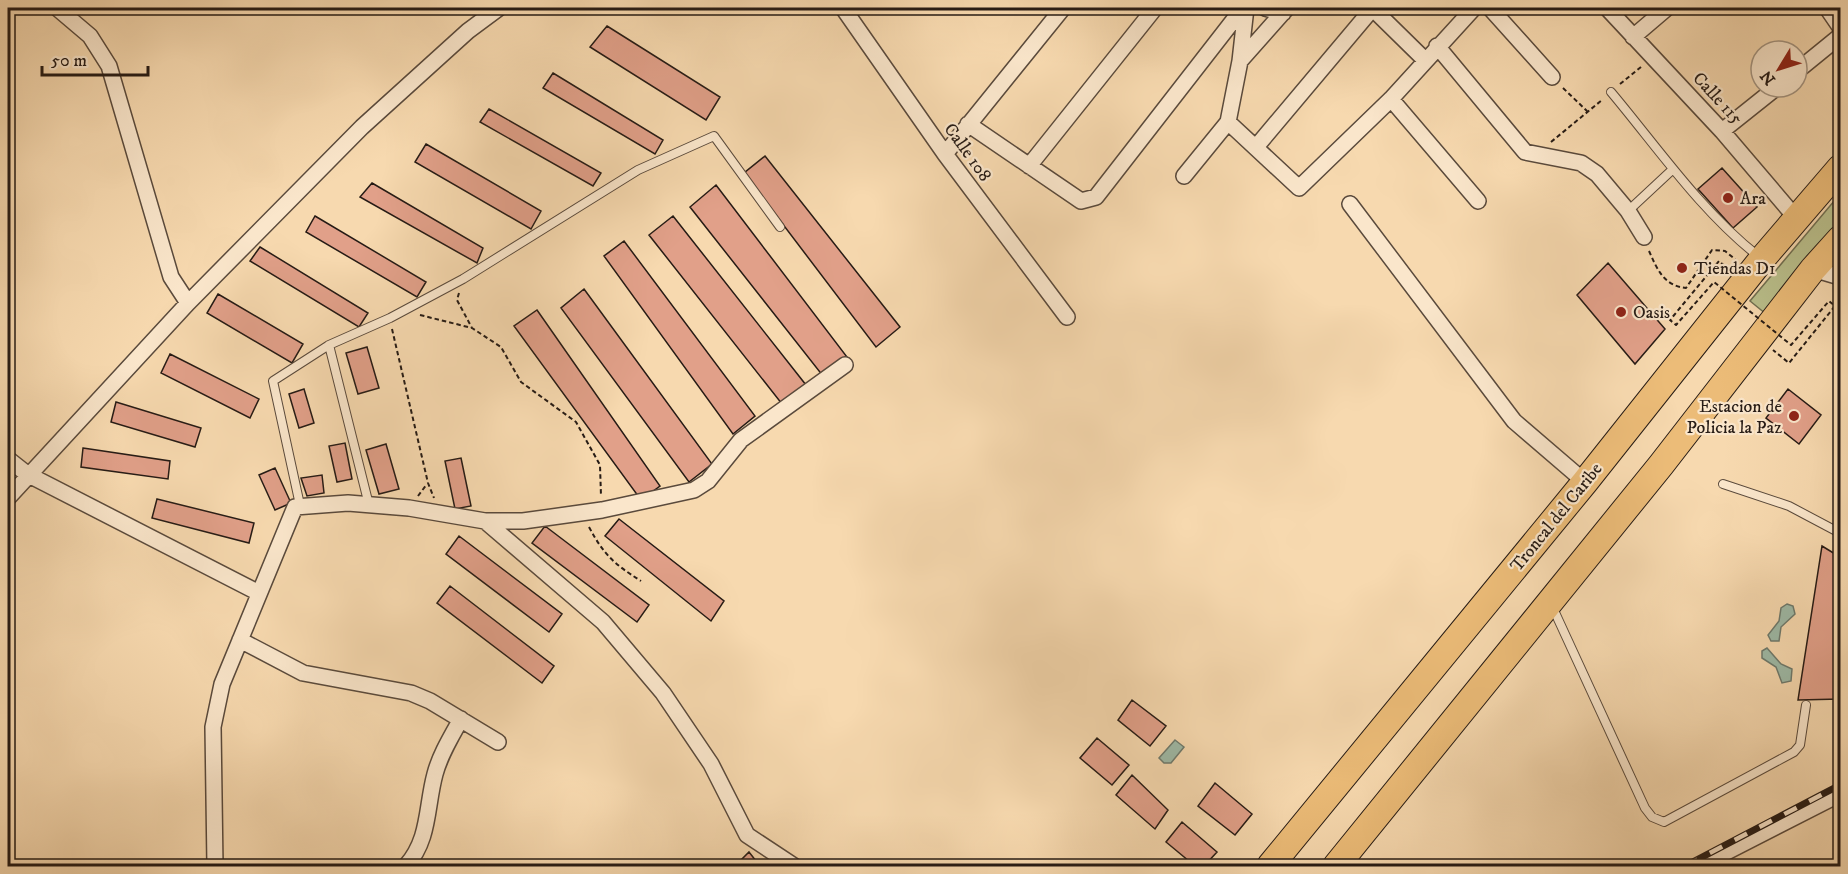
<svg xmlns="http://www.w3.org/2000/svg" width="1848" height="874" font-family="'IM FELL DW Pica',serif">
  <rect width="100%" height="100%" fill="#f7d9af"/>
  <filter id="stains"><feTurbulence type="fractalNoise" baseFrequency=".00333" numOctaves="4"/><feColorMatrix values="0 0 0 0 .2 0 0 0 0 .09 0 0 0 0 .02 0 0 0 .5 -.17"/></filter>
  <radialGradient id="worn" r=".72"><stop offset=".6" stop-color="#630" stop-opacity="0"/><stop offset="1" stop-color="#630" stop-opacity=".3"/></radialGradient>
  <path fill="#bac08c" stroke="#706e50" stroke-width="1.5" d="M1840,194V219L1766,314L1750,301Z"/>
  <path fill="#9ebaa7" stroke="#6e7a6d" stroke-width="1.5" d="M1787,604L1793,606L1795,614L1781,627L1779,641H1771L1768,635L1779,621L1781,608Z
    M1767,648L1781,664L1792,669L1791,681L1782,683L1776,667L1762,658V651Z
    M1175,740L1184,747L1171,763H1164L1159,758Z"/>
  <path fill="#e1a089" stroke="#261b15" stroke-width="1.5" d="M607,26L720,97L706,120L590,47Z
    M553,73L663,140L655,154L543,88Z
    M489,109L601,173L593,186L480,122Z
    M426,144L541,211L531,229L415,162Z
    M765,156L900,327L876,347L744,173Z
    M1722,168L1757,207L1733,228L1698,189Z
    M372,183L483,248L477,263L360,197Z
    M716,185L847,357L823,376L690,207Z
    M315,216L426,282L417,297L306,232Z
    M673,216L806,385L782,404L649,235Z
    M624,241L755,416L733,434L604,256Z
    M260,247L368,313L359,327L250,261Z
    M1608,263L1665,329L1635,364L1577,295Z
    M584,289L712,464L689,482L561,308Z
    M218,294L303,344L292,363L207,313Z
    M537,310L660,486L641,500L514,326Z
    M367,347L379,388L358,394L346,353Z
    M170,354L259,399L250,418L161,373Z
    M304,389L314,423L299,428L289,394Z
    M1788,389L1821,415L1799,444L1766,418Z
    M116,402L201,428L195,447L111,422Z
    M345,443L352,479L337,482L329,446Z
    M386,444L399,489L379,494L366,450Z
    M83,448L170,461L168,479L81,467Z
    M461,458L471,506L455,509L445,461Z
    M275,468L291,503L275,510L259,475Z
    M322,475L324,493L307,496L301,478Z
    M157,499L254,523L249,543L152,518Z
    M619,519L724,601L711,621L605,536Z
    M545,526L649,605L637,622L532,543Z
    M459,536L562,614L549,632L446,554Z
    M1822,546L1840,557V699L1798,700Z
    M450,586L554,666L542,683L437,603Z
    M1132,700L1166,726L1150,746L1118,720Z
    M1097,738L1129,765L1112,785L1080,758Z
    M1132,775L1168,810L1155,829L1116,795Z
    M1215,783L1252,814L1235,835L1198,806Z
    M1182,822L1217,852L1204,866H1195L1166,842Z
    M749,852L760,866H735Z"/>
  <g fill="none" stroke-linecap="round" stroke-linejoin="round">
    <defs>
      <path id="service" d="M1611,92C1658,148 1700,210 1758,256
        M1628,211L1672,170
        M329,345L369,505
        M1723,484L1789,506L1840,533
        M300,505L273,381L329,345L390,318L463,279L638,170L714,136L780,227
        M1552,606L1645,808L1652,817L1664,822L1794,752L1800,745L1806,705"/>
      <path id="minor" d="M57,8L90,36L109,66L171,277L188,303
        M843,8L945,154L1067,317
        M1265,8L1283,13
        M1372,8L1425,60
        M1490,8L1552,77
        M1607,8L1722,131L1796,218
        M1827,8L1840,27
        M1633,37L1667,8
        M1437,46L1525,152L1581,163L1597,174L1628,211L1644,237
        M1240,61L1287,8
        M1797,71L1840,36
        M1391,99L1478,201
        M1228,122L1299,188L1391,99L1474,8
        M968,124L1081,201L1096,197L1243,8
        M1722,131L1777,87
        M1256,147L1373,8
        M945,154L1063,8
        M1029,166L1155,8
        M1184,176L1228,122L1240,61L1246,8
        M1350,204L1514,421L1585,482
        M1813,269L1840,277
        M8,459L27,474L259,593
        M8,498L188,303L362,127L468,31L499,8
        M485,521L603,622L663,693L711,764L747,835L794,866
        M240,640L303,673L411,693L430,701L498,742
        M215,866L213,727L222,684L295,507L348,503L409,508L485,521H523L602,510L694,490L708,481L741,440L845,365
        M406,866C430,839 426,807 435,774C440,755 451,737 461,719
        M1699,866L1840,794"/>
      <path id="trunk" d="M1270,866L1585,482L1762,259L1840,168
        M1336,866L1661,465L1813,269L1840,239"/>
    </defs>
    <use href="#service" stroke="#5a4a3c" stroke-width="10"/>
    <use href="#minor" stroke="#5a4a3c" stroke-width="18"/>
    <use href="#trunk" stroke="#261b15" stroke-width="28"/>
    <path stroke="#261b15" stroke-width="2" stroke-dasharray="4.5 3" stroke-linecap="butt" d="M1620,84L1641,67
      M1563,88L1587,111
      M1551,142L1602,100
      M1649,251C1657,269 1664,286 1686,288L1712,250L1725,251L1736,260
      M459,293L457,300L472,328
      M420,315L472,328L501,347L521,382L576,422L600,465L601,496
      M392,329L428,483L434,498
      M418,496L427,484
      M589,527C604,555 614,564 641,581"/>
    <use href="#service" stroke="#fae6cb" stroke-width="8"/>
    <use href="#minor" stroke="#fae6cb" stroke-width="15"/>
    <use href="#trunk" stroke="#ecbc78" stroke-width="26"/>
    <defs>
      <path id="rail" d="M1685,866L1840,785"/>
    </defs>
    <use href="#rail" stroke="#261b15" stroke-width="7"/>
    <use href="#rail" stroke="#fae6cb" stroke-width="4.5" stroke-dasharray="14" stroke-linecap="butt"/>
    <path stroke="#261b15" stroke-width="2" stroke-dasharray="4.5 3" stroke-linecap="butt" d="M1730,271L1719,261L1670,320L1676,325L1714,282L1791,345L1829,301L1835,306L1789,363L1773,350"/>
  </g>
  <g fill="#8f2418" stroke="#fae6cb" stroke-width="2">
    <circle cx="1728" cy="198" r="6"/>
    <circle cx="1682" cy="268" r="6"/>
    <circle cx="1621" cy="312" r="6"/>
    <circle cx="1794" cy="416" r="6"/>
  </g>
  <g text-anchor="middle" stroke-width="4.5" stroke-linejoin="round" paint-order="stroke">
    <g font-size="18" fill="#261b15" stroke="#fae6cb">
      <text transform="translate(1718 98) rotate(47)" y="6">Calle 115</text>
      <text transform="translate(968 152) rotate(54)" y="6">Calle 108</text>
      <text transform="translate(1556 517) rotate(-51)" y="6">Troncal del Caribe</text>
    </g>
    <g font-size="18" fill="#261b15" stroke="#fae6cb" text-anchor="start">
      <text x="1740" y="204">Ara</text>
      <text x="1694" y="274">Tiendas D1</text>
      <text x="1633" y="318">Oasis</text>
      <text x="1782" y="412" text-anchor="end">Estacion de<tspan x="1782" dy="21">Policia la Paz</tspan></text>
    </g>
  </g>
  <rect width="1848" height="874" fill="none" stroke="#f7d9af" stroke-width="30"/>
  <rect x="9" y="9" width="1830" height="856" fill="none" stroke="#261b15" stroke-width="3"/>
  <rect x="15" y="15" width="1818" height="844" fill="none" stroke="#261b15" stroke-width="1.5"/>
  <g transform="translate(1779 69) rotate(232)"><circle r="28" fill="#fae6cb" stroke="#a59582" stroke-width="1.5"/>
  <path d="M0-4.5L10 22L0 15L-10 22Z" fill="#8f2418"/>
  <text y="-9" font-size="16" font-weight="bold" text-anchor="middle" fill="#261b15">N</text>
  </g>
  <path d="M42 66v9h106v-9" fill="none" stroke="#261b15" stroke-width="3"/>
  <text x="51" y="66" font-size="18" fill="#261b15" stroke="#fae6cb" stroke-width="4.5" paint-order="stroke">50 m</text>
  <rect width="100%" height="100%" filter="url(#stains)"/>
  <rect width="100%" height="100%" fill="url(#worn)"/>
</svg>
